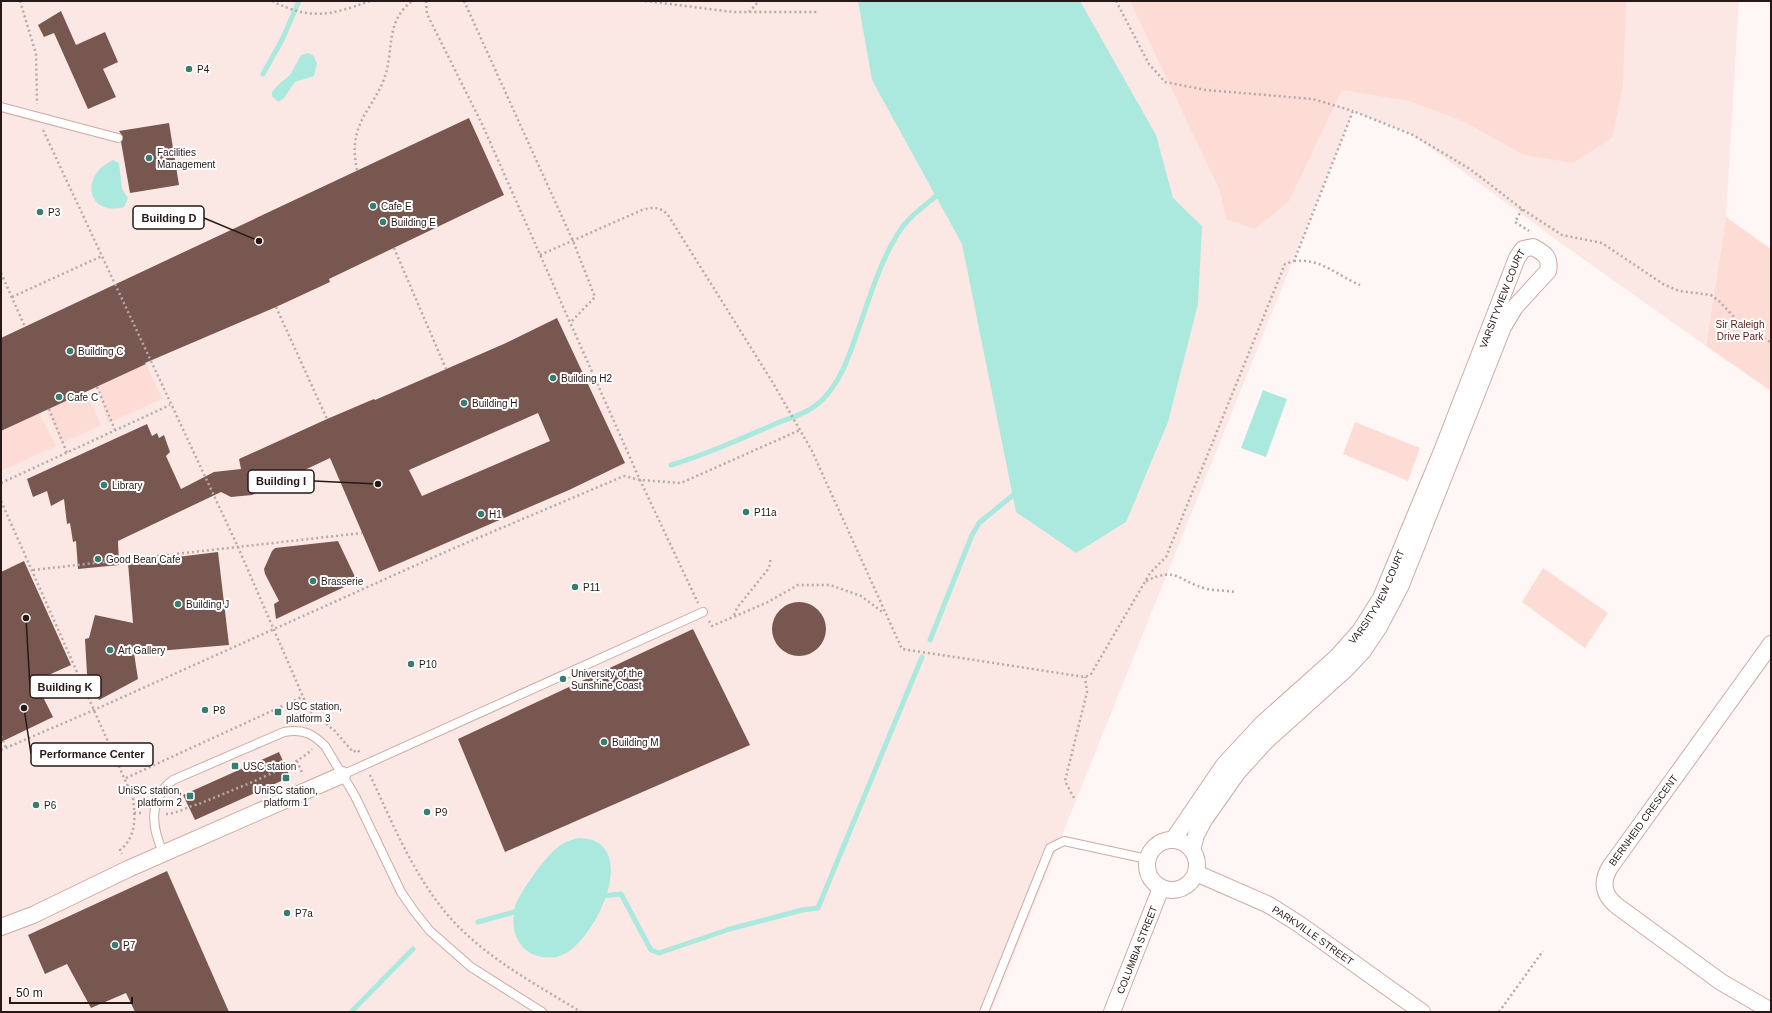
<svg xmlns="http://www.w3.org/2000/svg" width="1772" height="1013" font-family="Arial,sans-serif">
  <rect width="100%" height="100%" fill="#fff7f5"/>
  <path fill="#fbe8e4" d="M1,1H1739L1726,217L1706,346L1569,249L1413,135L1353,111L991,1012H1Z"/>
  <path fill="#fddcd5" d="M1130,1H1626L1623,85L1612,138L1573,163L1524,155L1465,122L1409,101L1342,90L1289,201L1255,229L1226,219L1220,191Z
    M1726,217L1771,249V391L1706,346Z
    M146,364L162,399L108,423L97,387Z
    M86,392L101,425L62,443L46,410Z
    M39,413L56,446L1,471V432Z
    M1355,422L1420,448L1408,481L1343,454Z
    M1543,568L1608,613L1585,648L1522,602Z"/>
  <path fill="#abe8dd" d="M858,1H1080L1156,135L1173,198L1202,226L1198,304L1168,422L1126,522L1076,553L1016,512L962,244L872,80Z
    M308,53L313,55L317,63L314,76L295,82L284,98L278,102L272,96V92L278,85L290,75L301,55Z
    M113,160L119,163L122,189L128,198L124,207C101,214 82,196 96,174C100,167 107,163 113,160Z
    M1263,390L1287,399L1266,457L1241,448Z
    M579,838C646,839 592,952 556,957C524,961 508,937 515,907C518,894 546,856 557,848C563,842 571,840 579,838Z"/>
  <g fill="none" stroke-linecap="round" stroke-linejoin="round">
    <path stroke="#abe8dd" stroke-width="5" d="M263,74L282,40L299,1
      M671,465C707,454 741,439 775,424C792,417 810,413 823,399C841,381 849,356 857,333C869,300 880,261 899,232C909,216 926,205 940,193
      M930,640L972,535L979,523L1018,491
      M602,896L621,894L651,950L659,953L730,929L802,910L818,908L922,657
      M478,922L521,910
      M351,1012L413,949"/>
  </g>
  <path fill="#795751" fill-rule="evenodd" d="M61,11L76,45L105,32L118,62L103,69L116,97L88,109L54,33L44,37L38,25Z
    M469,118L504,195L329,279L330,282L276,307L145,363L146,364L1,431V338Z
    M169,123L179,185L130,193L121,142L123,137L119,131Z
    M557,318L625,463L569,490L379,572L330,458L252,495L231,497L221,492L118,541L119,565L78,569L76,541L73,542L70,523L67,524L64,499L51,506L47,491L33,497L27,479L147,424L152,436L157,433L159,438L164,435L170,452L166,456L181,489L214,472L241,469L239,459L327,419L374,399L375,400L506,343ZM538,413L550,441L422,496L409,470Z
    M338,541L357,581L276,619L274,604L279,601L265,574L264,569L272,551L275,548Z
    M218,552L229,645L134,653L138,679L99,700L87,674L85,639L89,638L95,615L133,623L128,563Z
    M24,561L71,665L35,681L53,717L1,742V572Z
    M772 629a27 27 0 1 1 54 0a27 27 0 1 1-54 0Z
    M693,629L750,745L505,852L458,739Z
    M279,752L290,777L195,820L183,795Z
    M167,871L229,1012H135L126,993L91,1008L67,964L45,974L28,935Z"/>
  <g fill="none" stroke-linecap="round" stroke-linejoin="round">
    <defs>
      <path id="lane" d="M1,107L118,138
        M342,775L703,612
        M164,854C151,828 148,799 173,780L284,732C303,729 312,733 325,746L355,796L401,892L414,911L430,931L471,967L542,1012
        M984,1012L1050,848L1064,841L1147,859"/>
      <g id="street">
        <path d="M1771,644L1610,867C1601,882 1603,895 1617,906L1721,982L1771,1011"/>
        <circle cx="1172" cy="865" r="25"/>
        <path id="s1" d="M1173,840L1224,765L1262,724L1337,657L1360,631L1381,598L1442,451L1517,258L1523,249L1533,247C1544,253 1551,257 1548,271L1515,307L1503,327L1401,585L1379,627L1363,651L1346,669L1266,741L1237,773L1204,820L1196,835L1192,850"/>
        <path id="s2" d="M1196,873L1269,905L1299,924L1422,1012"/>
        <path d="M1,927L33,915L128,869L342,775"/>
        <path id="s3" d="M1112,1012L1161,888"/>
      </g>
    </defs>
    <use href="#lane" stroke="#cfaaa2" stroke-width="10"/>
    <use href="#street" stroke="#cfaaa2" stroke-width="18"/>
    <path stroke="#b4aaa8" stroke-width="2.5" stroke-dasharray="2 3" stroke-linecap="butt" d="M20,1L36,54L37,104
      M272,1C312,21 331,15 370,1
      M426,1L427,14L482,124L640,480L698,603
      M464,1L573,241L595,297L570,323
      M645,1L733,12H817
      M1116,1L1149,64L1165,82L1206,90L1313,99L1353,111
      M749,12L759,1
      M43,130L238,547L307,706L313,714L334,730L353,752L358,750L360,754
      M357,170C352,146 355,130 368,109C374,99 380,90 384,79C395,50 384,23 412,1
      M1522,209L1515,222L1529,231
      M394,248L446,369
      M540,255L642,210C653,207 659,206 668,215L773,383L812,451L902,649L1085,677L1091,674L1150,573L1166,557L1285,264L1294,261L1353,111L1413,135L1470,169L1522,209L1562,235L1602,243L1663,284L1679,291L1711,295L1720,302L1749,333L1771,342
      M1294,261C1321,258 1336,275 1360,285
      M1,273L25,327
      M12,297L102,256
      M276,307L327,419
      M97,387L115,430
      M49,409L67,453
      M1,483L170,405
      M1,501L133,798C135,818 137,836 120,850L122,854
      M33,570L362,533
      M1146,581C1178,566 1177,581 1207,589C1216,591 1225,590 1234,592
      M734,615L737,608L769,568L771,558
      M709,621L712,626L766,603L798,585H830L861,596L884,613
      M1,736L6,748
      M1,750L94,710L452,549L624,476L640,480L681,483L800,430
      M297,761L303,775
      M370,775C392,822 412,872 446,913C482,956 534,983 581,1012
      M126,778L302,697
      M1074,798L1065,781L1087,692L1085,677
      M134,813H143
      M166,814C177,814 188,806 199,804C222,794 300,765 312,749
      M1499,1012L1543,951"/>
    <use href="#lane" stroke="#fff" stroke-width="8"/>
    <use href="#street" stroke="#fff" stroke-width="16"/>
  </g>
  <g fill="#377d72" stroke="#fff" stroke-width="1.5">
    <circle cx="189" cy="69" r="4"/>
    <circle cx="149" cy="158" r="4"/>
    <circle cx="373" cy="206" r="4"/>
    <circle cx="40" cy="212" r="4"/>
    <circle cx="383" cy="222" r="4"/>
    <circle cx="70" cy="351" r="4"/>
    <circle cx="553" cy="378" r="4"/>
    <circle cx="59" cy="397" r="4"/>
    <circle cx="464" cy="403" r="4"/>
    <circle cx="104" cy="485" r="4"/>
    <circle cx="746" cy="512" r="4"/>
    <circle cx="481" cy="514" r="4"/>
    <circle cx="98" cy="559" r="4"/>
    <circle cx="313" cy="581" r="4"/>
    <circle cx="575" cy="587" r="4"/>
    <circle cx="178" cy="604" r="4"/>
    <circle cx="110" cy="650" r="4"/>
    <circle cx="411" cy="664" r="4"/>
    <circle cx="563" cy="679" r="4"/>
    <circle cx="205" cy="710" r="4"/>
    <rect x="274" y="708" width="8" height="8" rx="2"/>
    <circle cx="604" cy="742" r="4"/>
    <rect x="231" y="762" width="8" height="8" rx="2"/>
    <rect x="282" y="774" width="8" height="8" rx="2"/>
    <rect x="186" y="792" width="8" height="8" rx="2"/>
    <circle cx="36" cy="805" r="4"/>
    <circle cx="427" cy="812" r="4"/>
    <circle cx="287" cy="913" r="4"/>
    <circle cx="115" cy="945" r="4"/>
  </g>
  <g text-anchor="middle" stroke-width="4" stroke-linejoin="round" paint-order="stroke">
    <g font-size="10" fill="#261816" stroke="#fff" text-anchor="start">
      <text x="197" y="73">P4</text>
      <text x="157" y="156">Facilities<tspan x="157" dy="12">Management</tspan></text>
      <text x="381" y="210">Cafe E</text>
      <text x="48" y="216">P3</text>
      <text x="391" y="226">Building E</text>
      <text x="78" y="355">Building C</text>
      <text x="561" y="382">Building H2</text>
      <text x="67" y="401">Cafe C</text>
      <text x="472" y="407">Building H</text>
      <text x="112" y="489">Library</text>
      <text x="754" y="516">P11a</text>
      <text x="489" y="518">H1</text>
      <text x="106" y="563">Good Bean Cafe</text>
      <text x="321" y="585">Brasserie</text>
      <text x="583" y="591">P11</text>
      <text x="186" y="608">Building J</text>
      <text x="118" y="654">Art Gallery</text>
      <text x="419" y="668">P10</text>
      <text x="571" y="677">University of the<tspan x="571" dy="12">Sunshine Coast</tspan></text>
      <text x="286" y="710">USC station,<tspan x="286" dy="12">platform 3</tspan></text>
      <text x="213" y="714">P8</text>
      <text x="612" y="746">Building M</text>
      <text x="243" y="770">USC station</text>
      <text x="182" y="794" text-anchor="end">UniSC station,<tspan x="182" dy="12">platform 2</tspan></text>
      <text x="286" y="794" text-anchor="middle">UniSC station,<tspan x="286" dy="12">platform 1</tspan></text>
      <text x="44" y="809">P6</text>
      <text x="435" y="816">P9</text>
      <text x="295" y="917">P7a</text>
      <text x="123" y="949">P7</text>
    </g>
    <g font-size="10" fill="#261816" stroke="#fff">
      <text dy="4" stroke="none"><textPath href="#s1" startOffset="644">VARSITYVIEW COURT</textPath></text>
      <text dy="4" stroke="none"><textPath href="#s1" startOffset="320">VARSITYVIEW COURT</textPath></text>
      <text transform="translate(1643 820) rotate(-54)" y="4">BERNHEID CRESCENT</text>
      <text dy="4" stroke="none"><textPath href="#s2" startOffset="133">PARKVILLE STREET</textPath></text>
      <text dy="4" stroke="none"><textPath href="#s3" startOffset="67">COLUMBIA STREET</textPath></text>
    </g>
    <g font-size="10" fill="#591a12" stroke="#fff">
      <text x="1740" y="328">Sir Raleigh<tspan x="1740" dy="12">Drive Park</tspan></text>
    </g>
  </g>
  <path fill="none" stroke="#261816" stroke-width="1.5" d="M259 241L204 218M378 484L314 481M26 618L30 687M24 708L31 754"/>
  <g fill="#261816" stroke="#fff" stroke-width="1.5">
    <circle cx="259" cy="241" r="4"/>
    <circle cx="378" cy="484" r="4"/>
    <circle cx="26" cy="618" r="4"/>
    <circle cx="24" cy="708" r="4"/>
  </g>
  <g fill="#fff" stroke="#261816" stroke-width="1.5">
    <rect x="133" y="206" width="71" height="23" rx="4"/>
    <rect x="248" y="470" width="66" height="23" rx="4"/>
    <rect x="30" y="675" width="71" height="23" rx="4"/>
    <rect x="31" y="743" width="122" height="23" rx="4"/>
  </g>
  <g font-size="11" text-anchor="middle" font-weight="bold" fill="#261816">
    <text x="169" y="222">Building D</text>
    <text x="281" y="485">Building I</text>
    <text x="65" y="691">Building K</text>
    <text x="92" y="758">Performance Center</text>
  </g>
  <rect width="1772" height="1013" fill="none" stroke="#261816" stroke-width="4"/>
  <path d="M10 997v6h122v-6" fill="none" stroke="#261816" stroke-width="2"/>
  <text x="16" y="997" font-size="12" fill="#261816" stroke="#ffffff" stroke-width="3" paint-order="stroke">50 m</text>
</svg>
